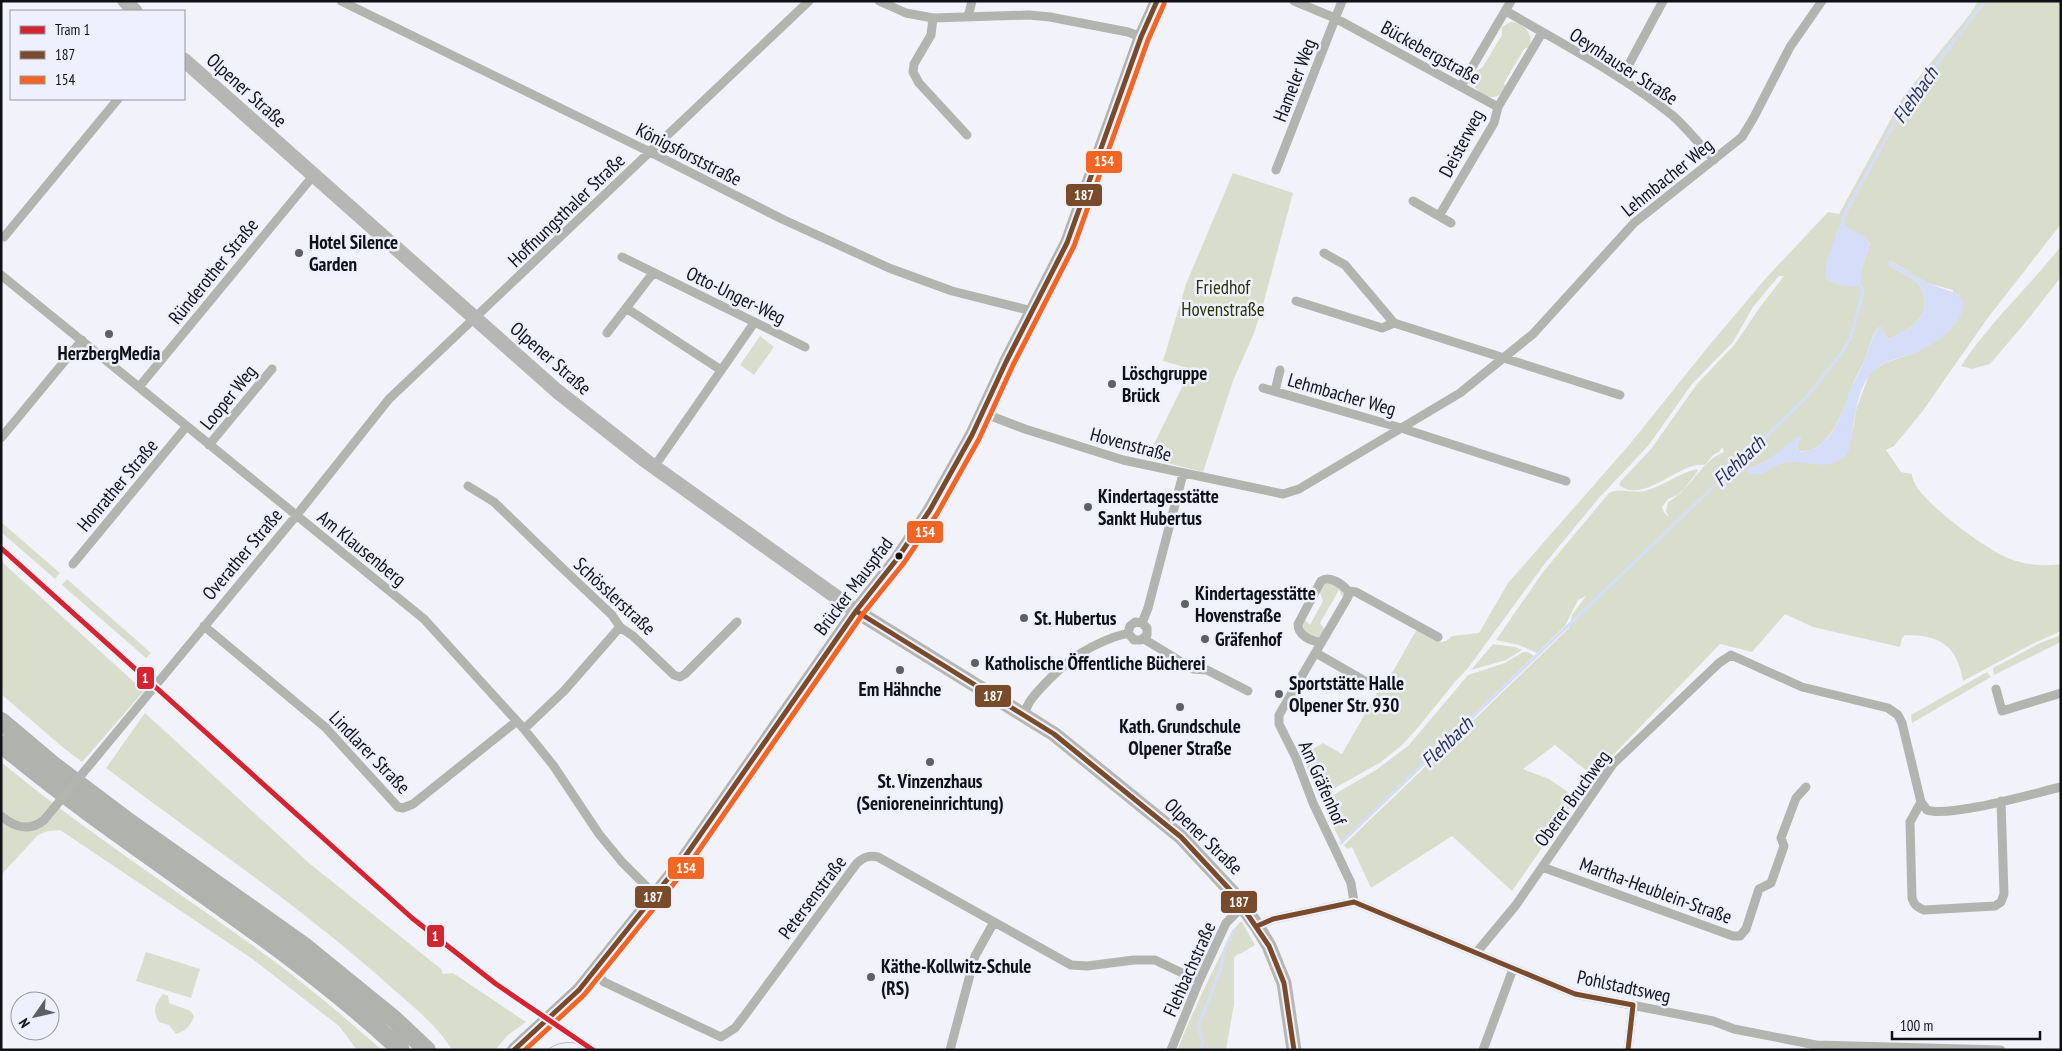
<svg xmlns="http://www.w3.org/2000/svg" width="2062" height="1051" font-family="'PT Sans Narrow',sans-serif">
  <rect width="100%" height="100%" fill="#f2f3fa"/>
  <path fill="#d9decc" fill-rule="evenodd" d="M1978,1H2061V224L1987,319L1922,412L1894,446L1886,450L1901,472L1912,474C1911,496 1987,550 2008,558C2025,565 2042,567 2061,564V631L2032,644L1963,681C1957,646 1941,635 1905,635L1902,638L1900,647L1813,627L1785,614L1752,652L1720,644L1593,776L1555,745L1523,769L1549,779L1577,798L1512,891L1452,836L1371,888L1352,847L1347,849L1344,845L1569,628L1572,615L1586,596L1578,600L1565,626L1537,653L1519,645L1496,640L1543,572L1609,493C1621,487 1633,494 1645,491C1663,486 1679,473 1697,469L1698,471L1680,494L1668,499L1662,507L1664,513L1669,517L1666,511L1668,502C1691,489 1701,461 1724,452L1722,447L1719,452L1713,455L1705,465C1680,461 1644,505 1619,485L1621,481L1651,449L1697,384L1735,344L1760,307L1784,276H1779L1753,307L1733,342L1692,384L1648,446L1598,499L1543,566L1468,668L1455,682L1415,731L1401,746L1381,762L1319,797L1302,755L1323,743L1342,754L1378,691L1381,692L1417,629L1441,642L1446,641L1452,636L1479,633L1508,583L1629,445L1707,348L1766,278L1828,212L1839,214L1903,97L1971,13ZM1842,221C1848,235 1861,229 1870,244L1861,271L1860,282L1857,287L1836,236ZM1891,261L1927,283L1953,290L1945,334L1916,352L1885,363L1873,370L1868,377L1856,410L1854,425L1845,456C1820,472 1811,458 1787,462C1774,464 1761,467 1748,469L1767,461L1801,437L1797,446L1799,451C1829,455 1844,408 1852,387C1855,377 1861,369 1865,359C1869,348 1871,336 1879,327L1883,329L1885,336L1889,339C1908,331 1932,316 1923,293C1921,289 1919,285 1917,282C1909,276 1898,271 1889,265Z
    M1510,22C1523,22 1535,35 1529,47L1524,49L1504,83L1506,88C1497,102 1483,98 1474,86L1473,79L1477,70L1482,68L1502,35V27Z
    M1233,173L1293,193L1263,305L1254,333L1233,381L1203,472L1147,458L1191,369L1163,361L1186,284Z
    M2061,246V277L2025,323L1990,364L1972,369L1961,366C1990,322 2029,287 2061,246Z
    M760,336L774,347L754,375L740,365Z
    M1,522L60,573L55,579L1,532Z
    M1,561L144,691L82,762L60,745L1,694Z
    M67,579L151,653L146,658L62,585Z
    M1329,582L1342,589L1344,597L1343,598L1339,590L1320,623L1325,630L1320,637C1309,638 1300,630 1304,619L1310,625L1323,601L1319,590L1323,585Z
    M2061,635V642L1994,675L1993,669L1995,667L2040,643Z
    M1493,644L1515,647L1522,650L1506,660L1471,670Z
    M1523,652H1528L1534,656L1341,842L1321,802L1376,770L1408,746L1468,675L1505,663Z
    M1987,672L1991,677L1912,723L1911,715Z
    M145,713L309,863L441,969L443,974L453,973L526,1022L508,1035L495,1050H452C435,1022 407,1002 383,980C296,903 198,838 106,768Z
    M1,762C88,834 183,894 274,961C311,989 347,1019 382,1050H357L339,1026L251,958L60,830L48,831L38,835L1,875Z
    M1240,922H1242L1255,945L1240,954L1239,953L1234,958V1004L1226,1050H1179V1046C1195,1006 1214,968 1233,930Z
    M146,952L200,969L191,998L136,981Z
    M163,994L168,996L169,1003L191,1011L194,1017C190,1026 186,1031 176,1034L169,1025L159,1022C152,1011 155,1004 163,994Z"/>
  <path fill="#d6ddf9" d="M1842,220C1847,234 1866,230 1870,245L1861,271V282L1857,287C1847,286 1831,286 1825,277L1826,263Z
    M1887,261H1891L1927,283L1958,294C1964,299 1964,304 1962,311C1956,331 1932,346 1914,353C1900,358 1882,361 1872,372C1856,389 1854,427 1849,450C1833,476 1810,459 1787,462C1772,464 1764,480 1747,472V469L1767,461L1797,437L1801,438L1797,448L1801,452C1833,449 1842,411 1852,386C1856,377 1862,368 1865,359C1869,348 1872,336 1879,327L1882,326L1885,336L1889,339C1908,331 1932,316 1923,293C1921,289 1919,285 1917,282C1909,276 1898,271 1889,265Z"/>
  <g fill="none" stroke-linecap="round" stroke-linejoin="round">
    <path stroke="#d6ddf9" stroke-width="3" d="M1843,224L1842,220L1850,204L1904,106L1985,1
      M1341,843L1807,397L1842,352L1850,339L1861,302L1863,290L1858,281
      M1200,1050L1203,1042L1198,1027L1221,968L1225,948L1234,930"/>
    <path stroke="#b2b4b0" stroke-width="9" d="M341,1L650,152L782,219L889,268L952,291L1032,311
      M879,1L906,13L933,18L1029,15L1050,17L1128,32L1141,37
      M1294,1L1335,18L1498,107
      M1506,11C1562,44 1621,74 1672,115C1687,128 1700,145 1714,160
      M968,17L972,1
      M933,18L931,35L914,64L913,72L919,83L967,135
      M1621,79L1663,1
      M1461,86L1511,1
      M1276,170L1342,1
      M1413,201L1451,223
      M1439,216L1494,123L1498,107L1542,33
      M4,237L118,99
      M1324,253L1345,265L1394,323L1620,395
      M622,257L805,347
      M1,275L424,619L524,729L553,765L599,834L622,862L654,894
      M1296,301L1382,328L1394,323
      M626,308L721,370
      M607,333L653,273
      M139,387L313,176
      M1263,388L1401,428L1566,481
      M1275,391L1280,370
      M983,413L1025,429L1123,460L1283,494L1299,489L1460,393L1533,334L1634,223L1742,137L1754,117L1790,47L1822,1
      M1,438L82,340
      M209,445L272,369
      M654,467L754,323
      M468,486L494,502L557,563L612,615L620,627L633,636L674,675L680,677L685,674L737,622
      M73,564L186,427
      M1348,591L1356,592L1438,637
      M1142,623L1148,608L1183,474
      M204,626L325,727L398,807L403,808L413,804L517,721
      M1144,639L1193,669L1207,670L1248,691
      M1320,642C1310,641 1298,635 1298,624L1321,581C1330,575 1342,584 1348,591V597L1279,715V724L1296,758L1313,803L1351,883L1354,902
      M1316,653L1370,684
      M1996,689L2002,711L2061,693
      M1025,715C1026,704 1033,697 1040,689C1065,661 1092,642 1128,633L1134,640H1141L1147,635V628L1142,623L1135,622L1130,626L1128,633
      M524,729L564,691L620,627
      M97,756L296,516L389,399L809,1
      M1921,802L1910,822L1912,898C1914,905 1917,907 1924,910L1995,906L2001,902L2004,894L2001,801
      M1,816C14,827 30,832 44,820
      M1542,867L1733,936H1740L1746,929L1759,889L1771,883L1784,846L1781,838L1796,798L1806,787
      M1257,926L1273,919L1354,902L1575,994L1713,1021L1734,1029L1816,1045L2001,1050
      M1476,953L1516,905L1613,764L1719,663L1731,655L1802,687L1888,708L1898,715L1902,723L1921,802L1927,810C1949,818 2035,793 2061,787
      M597,968L599,976L604,982L721,1037L735,1028L745,1015L857,863C864,857 869,855 878,857L1071,965L1087,966L1134,960H1155L1199,981
      M950,1050L975,956L994,922
      M1171,1050L1199,981L1226,923L1243,906
      M1483,1050L1513,969
      M1628,1050L1633,1005"/>
    <path stroke="#b1b3b0" stroke-width="14" d="M514,1050L579,990L682,861L856,611L897,559L930,510L972,435L1006,362L1067,243L1141,37L1157,1"/>
    <path stroke="#b6b7b4" stroke-width="15" d="M125,1L135,11
      M184,60L557,391L646,461L856,611L1054,734L1181,837L1233,893L1257,926L1269,946L1284,983L1294,1050"/>
    <path stroke="#b0b2ae" stroke-width="18" d="M1,721L52,764L125,819L303,945L394,1019L427,1050
      M1,744C130,852 278,935 401,1050"/>
    <path stroke="#b6b8b9" stroke-width="1" d="M547,1050C562,1039 577,1041 593,1050"/>
    <path stroke="#b2b4b0" stroke-width="9" d="M44,820L97,756"/>
    <defs>
      <path id="bus-1" d="M856,611L1054,734L1181,837L1233,893L1269,946L1284,983L1294,1050
        M1257,926L1273,919L1354,902L1575,994L1633,1005L1628,1050
        M514,1050L579,990L682,861L856,611L897,559L930,510L972,435L1006,362L1067,243L1141,37L1157,1"/>
      <path id="bus-2" d="M525,1050L584,995L688,866L862,615L903,564L937,514L979,439L1013,365L1074,246L1148,40L1164,4"/>
    </defs>
    <use href="#bus-1" stroke="#eef1fd" stroke-width="9"/>
    <use href="#bus-2" stroke="#eef1fd" stroke-width="9"/>
    <use href="#bus-1" stroke="#7a4b2a" stroke-width="5"/>
    <use href="#bus-2" stroke="#f26522" stroke-width="5"/>
    <defs>
      <path id="tram-1" d="M1,548L412,918L496,984L593,1050"/>
    </defs>
    <use href="#tram-1" stroke="#eef1fd" stroke-width="9"/>
    <use href="#tram-1" stroke="#d52330" stroke-width="5"/>
  </g>
  <g fill="#5e6066" stroke="#eef1fd" stroke-width="2">
    <circle cx="299" cy="253" r="5"/>
    <circle cx="109" cy="334" r="5"/>
    <circle cx="1112" cy="384" r="5"/>
    <circle cx="1088" cy="507" r="5"/>
    <circle cx="1185" cy="604" r="5"/>
    <circle cx="1024" cy="618" r="5"/>
    <circle cx="1205" cy="639" r="5"/>
    <circle cx="975" cy="663" r="5"/>
    <circle cx="900" cy="670" r="5"/>
    <circle cx="1279" cy="694" r="5"/>
    <circle cx="1180" cy="707" r="5"/>
    <circle cx="930" cy="762" r="5"/>
    <circle cx="871" cy="977" r="5"/>
  </g>
  <circle fill="#0f1117" stroke="#eef1fd" stroke-width="2" cx="899" cy="556" r="4.5"/>
  <g text-anchor="middle" stroke-width="5" stroke-linejoin="round" paint-order="stroke">
    <g font-size="19" fill="#0f1117" stroke="#eef1fd">
      <text transform="translate(1431 52) rotate(29)" y="7">Bückebergstraße</text>
      <text transform="translate(1624 66) rotate(33)" y="7">Oeynhauser Straße</text>
      <text transform="translate(1294 80) rotate(-69)" y="7">Hameler Weg</text>
      <text transform="translate(247 90) rotate(42)" y="7">Olpener Straße</text>
      <text transform="translate(1461 143) rotate(-62)" y="7">Deisterweg</text>
      <text transform="translate(689 154) rotate(27)" y="7">Königsforststraße</text>
      <text transform="translate(1667 177) rotate(-39)" y="7">Lehmbacher Weg</text>
      <text transform="translate(566 210) rotate(-44)" y="7">Hoffnungsthaler Straße</text>
      <text transform="translate(213 271) rotate(-51)" y="7">Ründerother Straße</text>
      <text transform="translate(736 295) rotate(26)" y="7">Otto-Unger-Weg</text>
      <text transform="translate(551 358) rotate(41)" y="7">Olpener Straße</text>
      <text transform="translate(1342 394) rotate(16)" y="7">Lehmbacher Weg</text>
      <text transform="translate(228 397) rotate(-51)" y="7">Looper Weg</text>
      <text transform="translate(1131 444) rotate(15)" y="7">Hovenstraße</text>
      <text transform="translate(117 485) rotate(-50)" y="7">Honrather Straße</text>
      <text transform="translate(362 548) rotate(39)" y="7">Am Klausenberg</text>
      <text transform="translate(242 554) rotate(-50)" y="7">Overather Straße</text>
      <text transform="translate(853 586) rotate(-53)" y="7">Brücker Mauspfad</text>
      <text transform="translate(615 596) rotate(43)" y="7">Schösslerstraße</text>
      <text transform="translate(370 752) rotate(46)" y="7">Lindlarer Straße</text>
      <text transform="translate(1323 783) rotate(66)" y="7">Am Gräfenhof</text>
      <text transform="translate(1572 798) rotate(-54)" y="7">Oberer Bruchweg</text>
      <text transform="translate(1204 836) rotate(44)" y="7">Olpener Straße</text>
      <text transform="translate(1656 890) rotate(20)" y="7">Martha-Heublein-Straße</text>
      <text transform="translate(812 897) rotate(-53)" y="7">Petersenstraße</text>
      <text transform="translate(1189 969) rotate(-66)" y="7">Flehbachstraße</text>
      <text transform="translate(1624 986) rotate(12)" y="7">Pohlstadtsweg</text>
    </g>
    <g font-size="19" font-weight="bold" fill="#0f1117" stroke="#eef1fd" text-anchor="start">
      <text x="309" y="249">Hotel Silence<tspan x="309" dy="22">Garden</tspan></text>
      <text x="109" y="360" text-anchor="middle">HerzbergMedia</text>
      <text x="1122" y="380">Löschgruppe<tspan x="1122" dy="22">Brück</tspan></text>
      <text x="1098" y="503">Kindertagesstätte<tspan x="1098" dy="22">Sankt Hubertus</tspan></text>
      <text x="1195" y="600">Kindertagesstätte<tspan x="1195" dy="22">Hovenstraße</tspan></text>
      <text x="1034" y="625">St. Hubertus</text>
      <text x="1215" y="646">Gräfenhof</text>
      <text x="985" y="670">Katholische Öffentliche Bücherei</text>
      <text x="1289" y="690">Sportstätte Halle<tspan x="1289" dy="22">Olpener Str. 930</tspan></text>
      <text x="900" y="696" text-anchor="middle">Em Hähnche</text>
      <text x="1180" y="733" text-anchor="middle">Kath. Grundschule<tspan x="1180" dy="22">Olpener Straße</tspan></text>
      <text x="930" y="788" text-anchor="middle">St. Vinzenzhaus<tspan x="930" dy="22">(Senioreneinrichtung)</tspan></text>
      <text x="881" y="973">Käthe-Kollwitz-Schule<tspan x="881" dy="22">(RS)</tspan></text>
    </g>
    <g font-size="19" fill="#2b3204" stroke="#eef1fd">
      <text x="1223" y="294">Friedhof<tspan x="1223" dy="22">Hovenstraße</tspan></text>
    </g>
    <g font-size="20" font-style="italic" fill="#293160" stroke="#eef1fd">
      <text transform="translate(1915 95) rotate(-55)" y="7">Flehbach</text>
      <text transform="translate(1739 461) rotate(-44)" y="7">Flehbach</text>
      <text transform="translate(1447 742) rotate(-44)" y="7">Flehbach</text>
    </g>
  </g>
  <g stroke="#eef1fd" stroke-width="2">
    <rect x="1085" y="150" width="38" height="24" rx="5" fill="#f26522"/>
    <rect x="1065" y="183" width="38" height="24" rx="5" fill="#7a4b2a"/>
    <rect x="906" y="520" width="38" height="24" rx="5" fill="#f26522"/>
    <rect x="136" y="666" width="19" height="24" rx="5" fill="#d52330"/>
    <rect x="974" y="684" width="38" height="24" rx="5" fill="#7a4b2a"/>
    <rect x="667" y="856" width="38" height="24" rx="5" fill="#f26522"/>
    <rect x="634" y="885" width="38" height="24" rx="5" fill="#7a4b2a"/>
    <rect x="1220" y="890" width="38" height="24" rx="5" fill="#7a4b2a"/>
    <rect x="426" y="924" width="19" height="24" rx="5" fill="#d52330"/>
  </g>
  <g font-size="14" text-anchor="middle" font-weight="bold" fill="#fff">
    <text x="1104" y="166">154</text>
    <text x="1084" y="200">187</text>
    <text x="925" y="537">154</text>
    <text x="145" y="683">1</text>
    <text x="993" y="701">187</text>
    <text x="686" y="873">154</text>
    <text x="653" y="902">187</text>
    <text x="1239" y="907">187</text>
    <text x="435" y="941">1</text>
  </g>
  <rect width="2062" height="1051" fill="none" stroke="#0f1117" stroke-width="5"/>
  <rect x="10" y="10" width="175" height="90" fill="#eef1fd" stroke="#9597a1"/>
  <rect x="20" y="26" width="25" height="8" fill="#d52330" stroke="#9597a1"/>
  <text x="55" y="35" font-size="15" fill="#0f1117">Tram 1</text>
  <rect x="20" y="51" width="25" height="8" fill="#7a4b2a" stroke="#9597a1"/>
  <text x="55" y="60" font-size="15" fill="#0f1117">187</text>
  <rect x="20" y="76" width="25" height="8" fill="#f26522" stroke="#9597a1"/>
  <text x="55" y="85" font-size="15" fill="#0f1117">154</text>
  <g transform="translate(35 1016) rotate(236)"><circle r="24" fill="#eef1fd" stroke="#9597a1"/>
  <path d="M0-4L9 19L0 12L-9 19Z" fill="#5e6066"/>
  <text y="-8" font-size="14" font-weight="bold" text-anchor="middle" fill="#0f1117">N</text>
  </g>
  <path d="M1892 1031v8h148v-8" fill="none" stroke="#0f1117" stroke-width="2.5"/>
  <text x="1900" y="1031" font-size="15" fill="#0f1117" stroke="#eef1fd" stroke-width="4" paint-order="stroke">100 m</text>
</svg>
